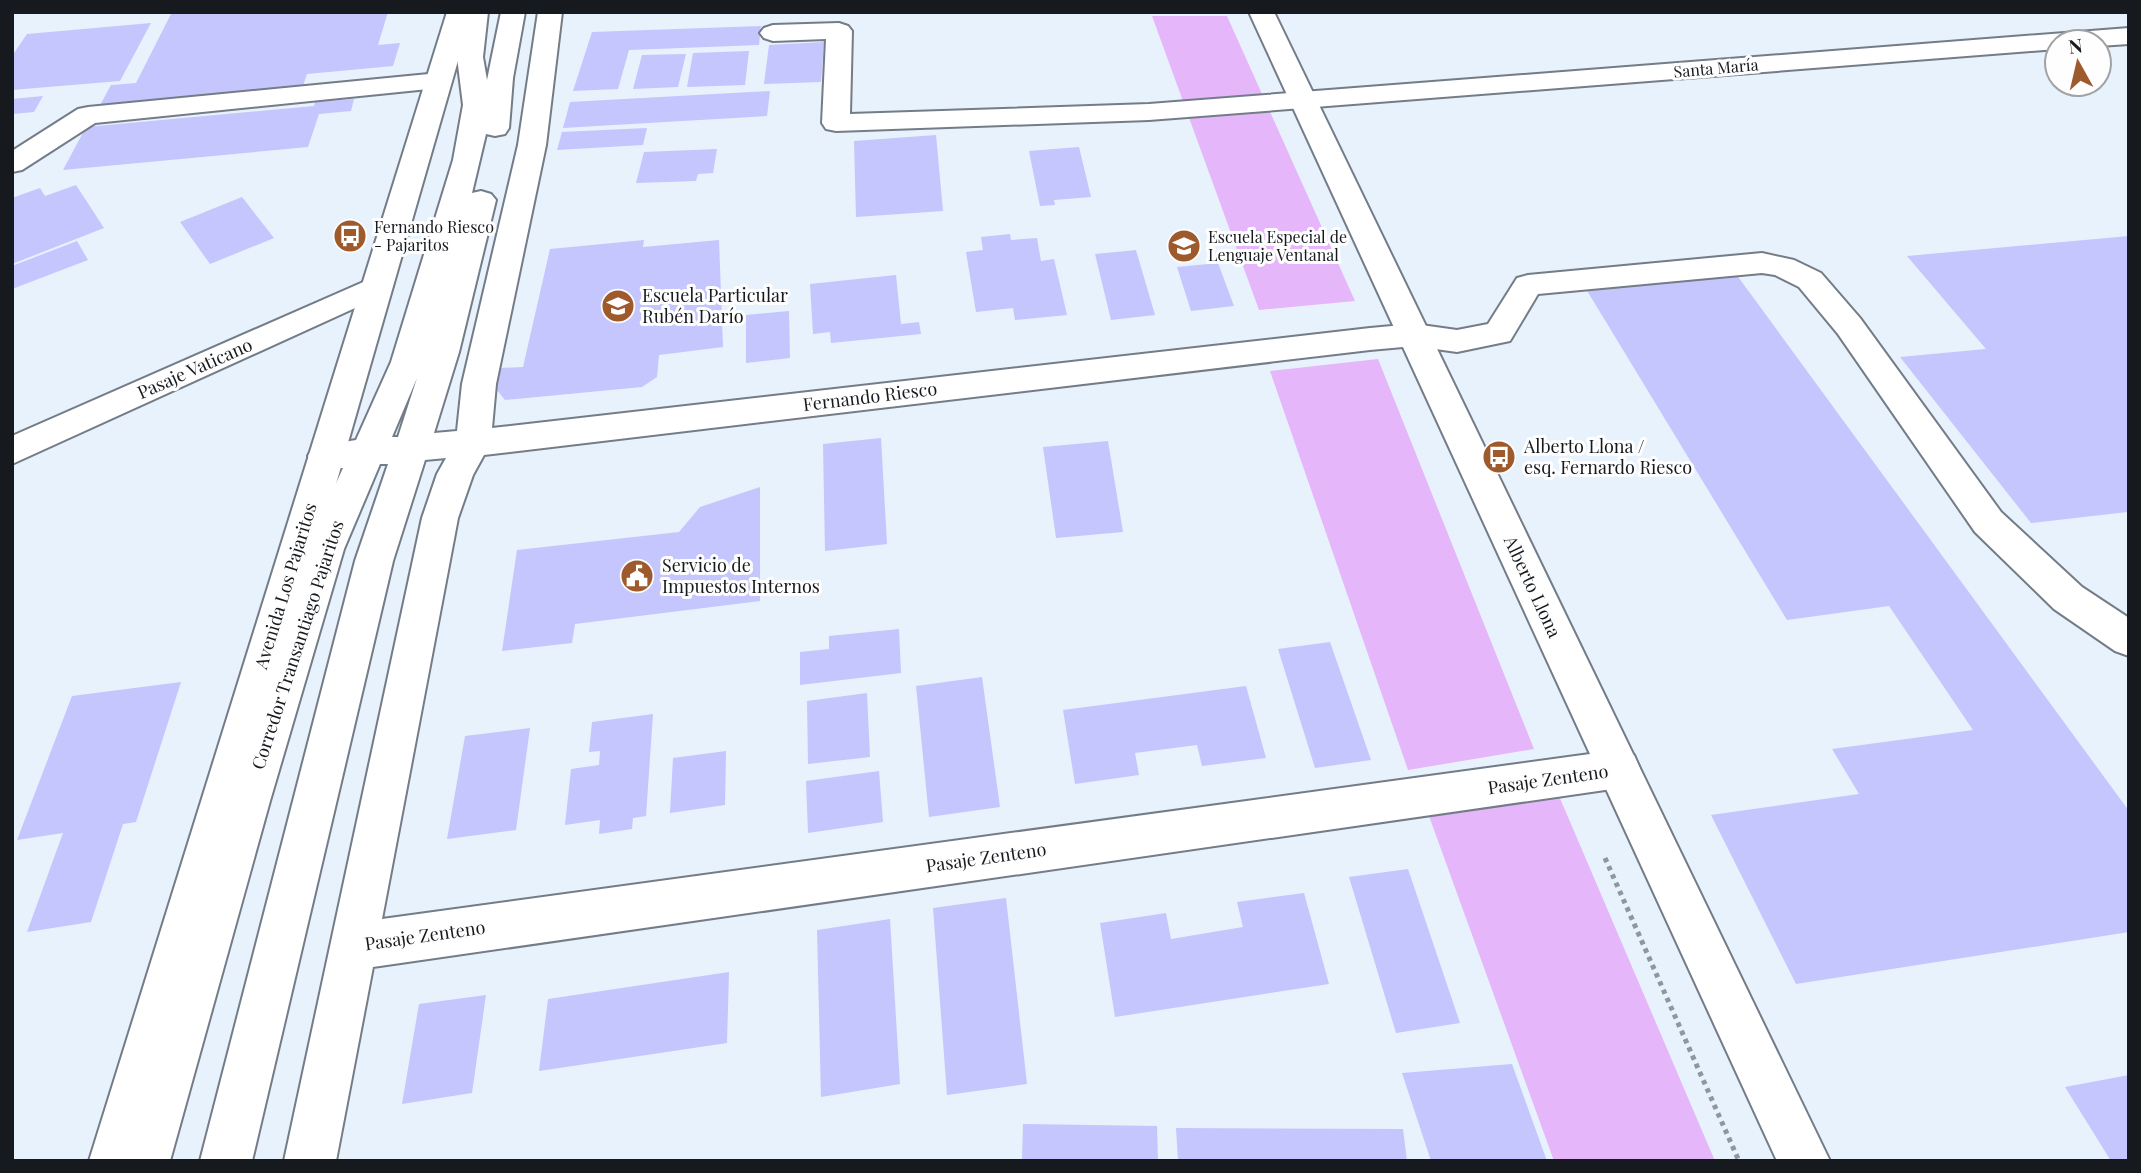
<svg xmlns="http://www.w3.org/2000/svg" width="2141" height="1173" font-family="'Playfair Display',serif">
  <rect width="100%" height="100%" fill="#e7f2fd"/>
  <path fill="#e6b6fa" d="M1152,16H1227L1355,301L1259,310Z
    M1378,359L1534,749L1408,770L1270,371Z
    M1559,796L1715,1161H1554L1429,816Z"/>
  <path fill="#c4c6fd" d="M172,12H388L378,45L400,43L393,66L307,74L302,89L99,107L111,85L136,83Z
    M151,23L120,81L12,90V56L27,34Z
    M761,26L759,45L629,50L618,89L573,91L592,32Z
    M824,42L821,82L764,84L769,45Z
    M749,51L745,85L687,87L693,53Z
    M686,54L678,87L633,89L642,55Z
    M770,91L767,116L563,128L570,102Z
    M43,96L34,112L12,114V99Z
    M354,99L351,111L319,114L308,147L63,170L86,127L314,106L315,102Z
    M647,128L643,145L557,150L562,132Z
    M936,135L943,211L856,217L854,141Z
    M1079,147L1091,197L1054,200L1055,205L1040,206L1029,151Z
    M717,149L713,173L698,174L696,181L636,183L644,152Z
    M76,185L104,228L12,264V198L40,188L45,196Z
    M242,197L274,238L210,264L180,222Z
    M1010,234L1011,240L1037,238L1041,261L1054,259L1067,315L1015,320L1013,308L976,312L966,252L983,250L981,237Z
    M2129,236V514L2127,512L2031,523L1900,357L1986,349L1907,256Z
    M644,240L643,247L719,240L723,347L659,355L657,377L642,387L505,400L497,390L500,368L523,367L550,249Z
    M77,241L88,260L12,289V266Z
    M1136,250L1155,315L1111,320L1095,254Z
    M1218,263L1234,306L1191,311L1177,267Z
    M1736,274L2129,811V932L1796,984L1711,815L1859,794L1832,749L1973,730L1889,606L1787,620L1586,289Z
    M896,275L901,324L919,322L921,334L831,343L830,332L813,334L810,284Z
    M789,311L790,358L746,363V315Z
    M881,438L887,544L825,551L823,444Z
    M1108,441L1123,532L1056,538L1043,447Z
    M760,487V601L575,624L572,643L502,651L517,550L679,532L700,507Z
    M899,629L901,673L800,685V652L829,649V636Z
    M1330,642L1371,760L1315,768L1278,649Z
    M982,677L1000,807L929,817L916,686Z
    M181,682L136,822L123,824L91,922L27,932L63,833L17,840L72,696Z
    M1246,686L1266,758L1202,766L1197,745L1135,753L1139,775L1075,784L1063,710Z
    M867,693L870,757L808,764L807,701Z
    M653,714L646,816L633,818L632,829L599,834L600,820L565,825L571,769L599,765L600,751L589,752L592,722Z
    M530,728L516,830L447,839L465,736Z
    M726,751L725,805L670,813L673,758Z
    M879,771L883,822L808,833L806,781Z
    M1408,869L1460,1023L1396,1033L1349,877Z
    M1304,893L1329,984L1115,1017L1100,923L1166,913L1171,939L1243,927L1237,902Z
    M1006,898L1027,1084L947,1095L933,908Z
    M890,919L900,1084L821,1097L817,930Z
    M729,972L727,1043L539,1071L548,999Z
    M486,995L472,1093L402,1104L419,1004Z
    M1512,1064L1547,1161H1431L1402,1073Z
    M2129,1075V1161H2111L2065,1087Z
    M1023,1124L1157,1126L1158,1161H1022Z
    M1176,1128L1403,1129L1407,1161H1178Z"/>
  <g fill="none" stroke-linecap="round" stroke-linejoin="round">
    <defs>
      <path id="minor" d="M464,12H488L483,57L487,80L501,12H525L513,78L509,128L505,134L495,136L486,134L472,193L481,191L491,194L496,200L459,352L434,433L457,431L462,384L518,145L538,12H562L546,145L496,384L492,428L1370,328L1414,324L1457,330L1488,324L1517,278L1528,275L1762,253L1794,260L1821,273L1860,318L2001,512L2082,587L2129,618V656L2115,651L2054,609L1975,532L1838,334L1799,287L1775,275L1762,273L1538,294L1510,341L1457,352L1414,346L1370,350L484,455L473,475L458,518L382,919L1619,750L1634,755L1640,769L1634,783L1619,788L373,967L336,1161H284L422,518L437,474L446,458L425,460L393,561L252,1161H200L355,561L388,464H380L344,549L270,801L170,1161H118L226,801L306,549L343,468L326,469L313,465L308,456L313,447L356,440L391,362L453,160L463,105L457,57ZM417,378L398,437H392Z
        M839,23L848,26L852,31L850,114L1149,104L2129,28V44L2099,46V42H2057V49L1149,120L836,131L826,129L822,123L826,39L773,41L764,38L760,33L764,28L773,25Z
        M439,73L448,75L452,81L448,87L95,123L22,170L12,172V151L78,109L88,107Z
        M377,276L388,279L393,286L388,293L12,464V436Z"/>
      <path id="major" d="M447,12H472L141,1161H89Z
        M1249,12H1274L1830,1161H1777Z"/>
    </defs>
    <use href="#minor" stroke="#737c87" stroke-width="4"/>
    <use href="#major" stroke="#737c87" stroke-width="4"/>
    <path stroke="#8e969e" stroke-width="5" stroke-dasharray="4.5 4.5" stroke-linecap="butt" d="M1605,858L1739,1161"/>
    <use href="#minor" fill="#fff" fill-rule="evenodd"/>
    <use href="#major" fill="#fff" fill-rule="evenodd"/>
  </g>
  <defs>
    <symbol id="bus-disc" viewBox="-11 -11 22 22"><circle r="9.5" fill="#9e5a2c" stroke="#fefefe"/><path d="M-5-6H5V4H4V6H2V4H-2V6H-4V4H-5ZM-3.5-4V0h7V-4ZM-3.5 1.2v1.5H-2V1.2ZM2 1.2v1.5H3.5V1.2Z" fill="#fff"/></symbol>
    <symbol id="school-disc" viewBox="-11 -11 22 22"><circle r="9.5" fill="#9e5a2c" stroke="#fefefe"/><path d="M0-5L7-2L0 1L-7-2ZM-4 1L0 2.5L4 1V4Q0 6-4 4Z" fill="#fff"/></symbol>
    <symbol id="civic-disc" viewBox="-11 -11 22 22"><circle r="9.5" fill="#9e5a2c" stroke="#fefefe"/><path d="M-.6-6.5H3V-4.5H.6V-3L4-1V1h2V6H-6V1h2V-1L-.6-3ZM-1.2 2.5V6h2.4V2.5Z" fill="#fff"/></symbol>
  </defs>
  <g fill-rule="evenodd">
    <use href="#bus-disc" x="331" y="217" width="38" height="38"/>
    <use href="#school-disc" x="1165" y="227" width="38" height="38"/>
    <use href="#school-disc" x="599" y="287" width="38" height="38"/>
    <use href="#bus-disc" x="1480" y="438" width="38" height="38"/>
    <use href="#civic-disc" x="618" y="557" width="38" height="38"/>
  </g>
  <g text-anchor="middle" stroke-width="6" stroke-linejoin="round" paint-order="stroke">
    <g font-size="16" fill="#16191d" stroke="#fefefe">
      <text transform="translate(1716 68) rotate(-5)" y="6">Santa María</text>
    </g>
    <g font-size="16" fill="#16191d" stroke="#fefefe" text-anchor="start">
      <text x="374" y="233">Fernando Riesco<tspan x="374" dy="18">- Pajaritos</tspan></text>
      <text x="1208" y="243">Escuela Especial de<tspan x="1208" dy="18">Lenguaje Ventanal</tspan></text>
    </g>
    <g font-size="18" fill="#16191d" stroke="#fefefe" text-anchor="start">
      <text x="642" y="302">Escuela Particular<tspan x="642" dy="21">Rubén Darío</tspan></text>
      <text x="1524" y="453">Alberto Llona /<tspan x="1524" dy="21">esq. Fernardo Riesco</tspan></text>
      <text x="662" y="572">Servicio de<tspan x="662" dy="21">Impuestos Internos</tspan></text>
    </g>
    <g font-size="18" fill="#16191d" stroke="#fefefe">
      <text transform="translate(195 369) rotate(-24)" y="6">Pasaje Vaticano</text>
      <text transform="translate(870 397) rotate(-7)" y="6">Fernando Riesco</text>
      <text transform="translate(286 586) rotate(-73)" y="6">Avenida Los Pajaritos</text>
      <text transform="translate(1532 587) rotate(65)" y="6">Alberto Llona</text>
      <text transform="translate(298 645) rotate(-72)" y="6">Corredor Transantiago Pajaritos</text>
      <text transform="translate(1548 780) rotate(-8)" y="6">Pasaje Zenteno</text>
      <text transform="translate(986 858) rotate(-8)" y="6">Pasaje Zenteno</text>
      <text transform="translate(425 936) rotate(-8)" y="6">Pasaje Zenteno</text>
    </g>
  </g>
  <rect width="2141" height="1173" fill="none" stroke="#16191d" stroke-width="28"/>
  <g transform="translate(2078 63) rotate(352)"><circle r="33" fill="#fefefe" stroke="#a1a2a4" stroke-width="2"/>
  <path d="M0-5L12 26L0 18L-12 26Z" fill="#9e5a2c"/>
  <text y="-10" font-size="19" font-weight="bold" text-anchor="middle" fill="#16191d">N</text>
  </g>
</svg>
